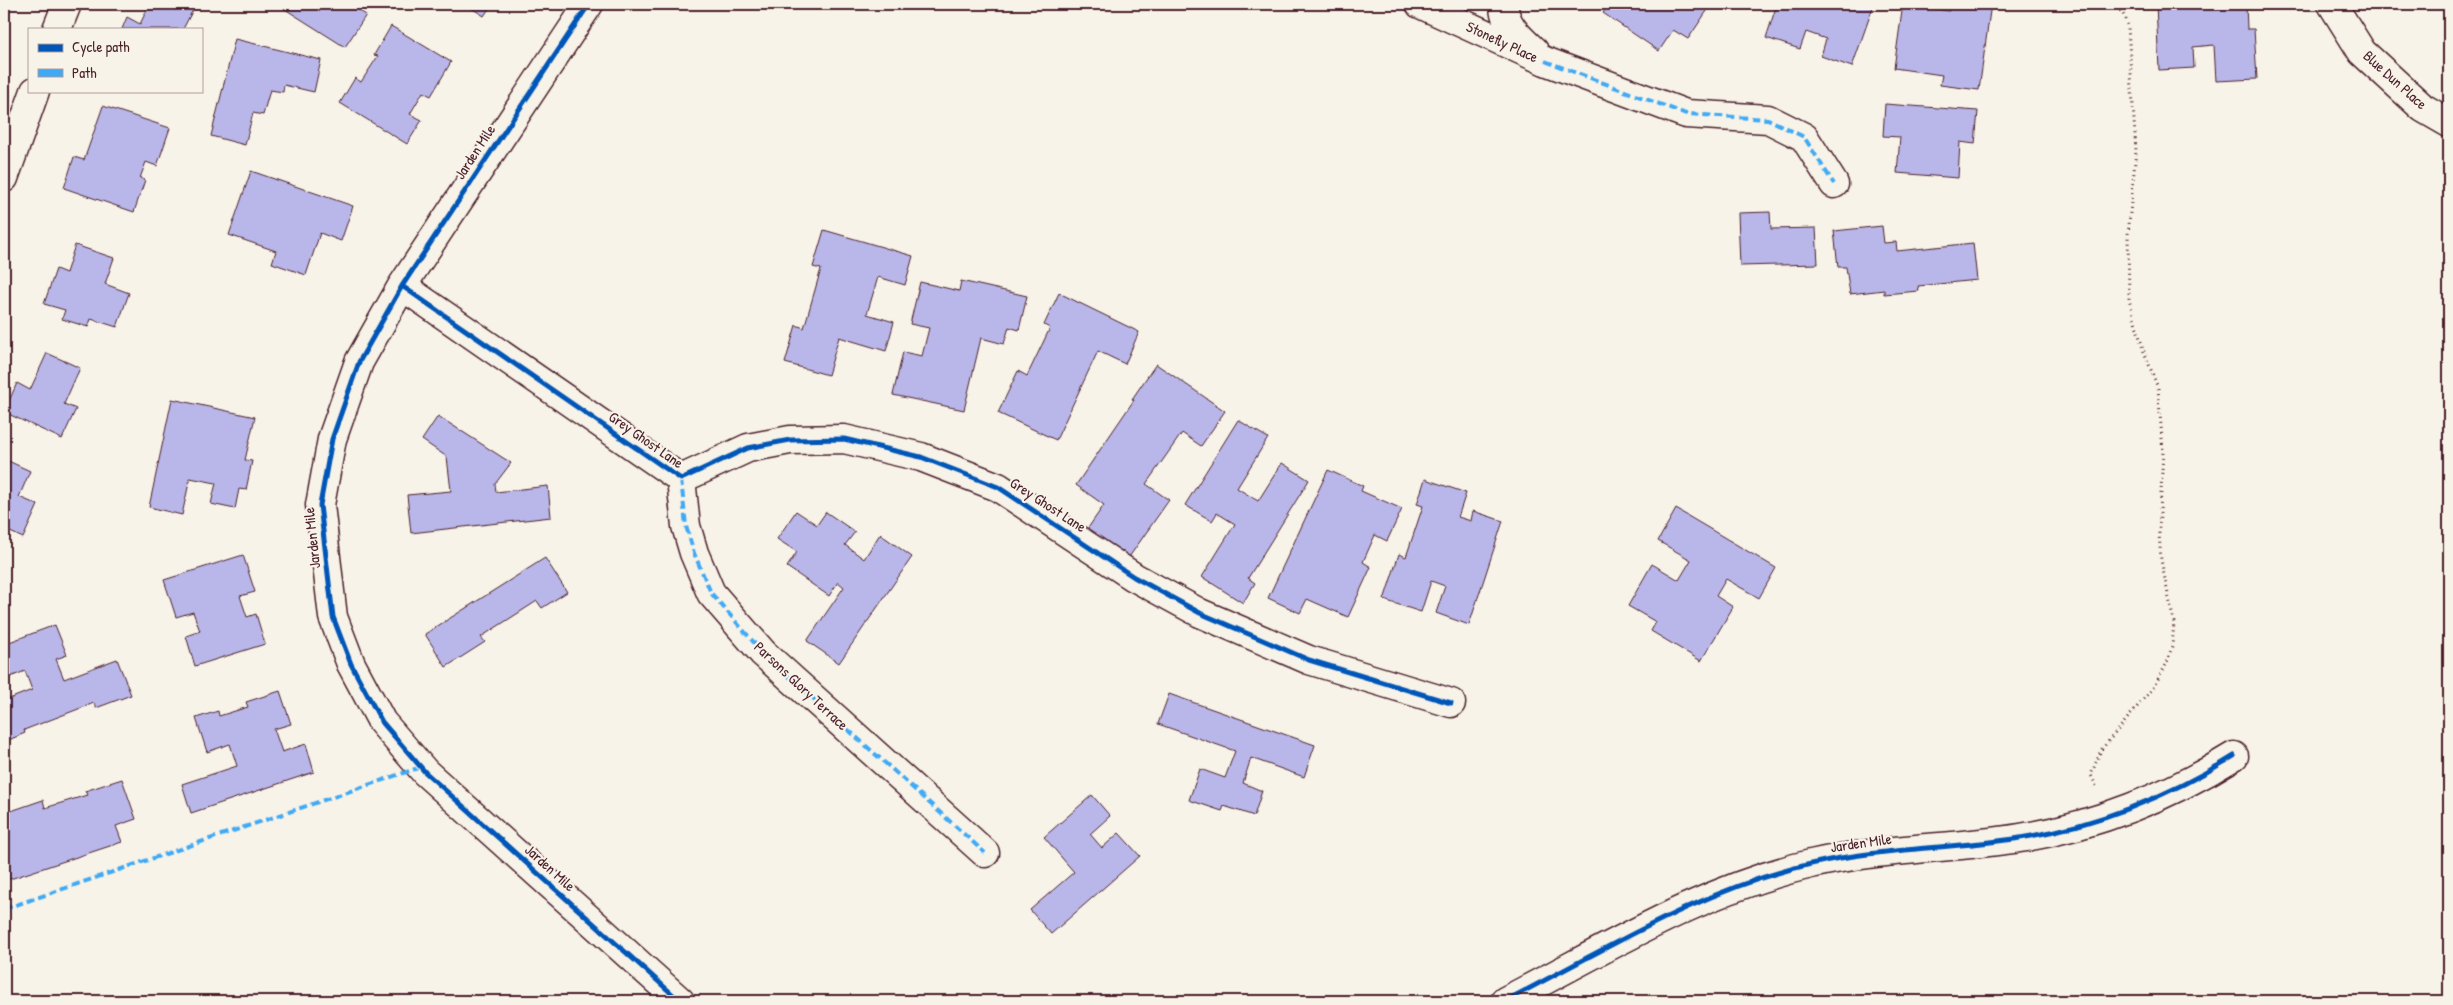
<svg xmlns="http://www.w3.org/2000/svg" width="2453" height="1005" font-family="'Patrick Hand',sans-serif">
  <rect width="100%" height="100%" fill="#f7f3e8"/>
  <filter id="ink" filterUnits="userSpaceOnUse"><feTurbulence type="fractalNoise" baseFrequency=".02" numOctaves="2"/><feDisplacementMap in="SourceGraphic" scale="10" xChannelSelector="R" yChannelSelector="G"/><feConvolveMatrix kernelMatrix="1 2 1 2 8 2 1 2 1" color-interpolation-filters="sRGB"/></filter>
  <g filter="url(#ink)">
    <path fill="#b9b7e9" stroke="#4a1f2b" d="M150,4H196L183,29H122L127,17L140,24Z
      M277,4H349L366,15L345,47Z
      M465,4H492L484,16Z
      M1609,4H1710L1711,5L1688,39L1673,30L1659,51L1603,13Z
      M1777,4H1874L1852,67L1821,56L1826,39L1806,32L1800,49L1766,38Z
      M1903,4L1949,11L1950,4H1991L1979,90L1940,85L1942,75L1894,68Z
      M2156,4H2246L2247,29H2254L2257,79L2216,81L2214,45L2193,47L2194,68L2159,70Z
      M391,26L451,62L431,96L423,92L410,114L422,120L407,144L340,103L355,78L361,82L378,56L374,55Z
      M235,39L321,60L314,92L284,85L283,92L270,90L263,115L253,113L245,145L211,136Z
      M1885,104L1978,111L1975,144L1960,142L1958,178L1897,173L1900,137L1883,136Z
      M103,106L170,128L157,166L146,162L140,178L145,180L134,212L64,188L74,157L84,160Z
      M251,171L353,206L341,241L320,233L306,275L272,263L276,251L229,235Z
      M1770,212L1771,229L1816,228L1818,264L1740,266L1738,213Z
      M1882,226L1884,243L1896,242L1897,251L1973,243L1977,280L1918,286L1919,291L1884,294V290L1850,294L1846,267H1838L1834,231Z
      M824,230L913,256L905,285L878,277L867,314L894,322L886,351L839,337L828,375L785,363L796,325L804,328L821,269L813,267Z
      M75,245L114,258L105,284L129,293L117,327L91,319L88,327L62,319L65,310L44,304L56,269L66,273Z
      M961,281L1027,296L1019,330L1009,327L1004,344L981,338L964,410L893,395L903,352L922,356L929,328L910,324L920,282L959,291Z
      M1059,293L1139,332L1125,364L1098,351L1056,440L998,413L1018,371L1027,376L1050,328L1044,325Z
      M47,353L80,368L64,404L76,409L62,439L4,412L17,383L30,390Z
      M1156,364L1225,411L1201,446L1182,433L1146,484L1169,500L1127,560L1086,531L1104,505L1076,485L1134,400L1132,399Z
      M172,399L255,417L245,460L252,461L246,490L239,489L235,509L211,504L216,483L190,478L182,515L149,507Z
      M438,416L511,463L495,484L496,492L548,486L551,517L411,533L407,495L451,491L447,457L422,440Z
      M1238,420L1268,438L1237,488L1258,501L1282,463L1309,480L1248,578L1255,583L1243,603L1202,577L1235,524L1217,513L1212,521L1185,505Z
      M4,459L30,471L19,497L38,505L23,538L4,529Z
      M1328,470L1363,486L1361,491L1402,509L1387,541L1375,535L1363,562L1371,567L1348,617L1307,599L1300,613L1268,598Z
      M1425,479L1466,493L1458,517L1471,521L1473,511L1503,521L1469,625L1436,613L1445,586L1431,581L1421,612L1384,600L1399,554L1406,557L1423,506L1417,504Z
      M1676,509L1776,568L1759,598L1726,579L1716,596L1733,607L1701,661L1651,631L1656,622L1628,606L1652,564L1679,580L1691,560L1658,541Z
      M796,511L817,525L826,512L855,532L845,545L864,559L880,534L912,557L839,663L807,641L844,587L838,582L829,596L787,567L797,552L777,539Z
      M243,555L255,592L240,596L247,617L256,614L265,644L195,666L186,636L200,631L193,612L176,617L164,580Z
      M545,558L567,592L542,608L537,601L481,637L485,642L446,667L425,634Z
      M55,625L67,655L56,659L64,679L117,659L131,695L96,708L94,703L24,730L25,733L4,742V701L32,690L25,671L8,678L4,666V644Z
      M280,691L291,724L274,729L282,752L306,744L314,772L191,813L182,784L237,766L230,744L207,752L196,718L218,711L219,716L248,707L246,702Z
      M1169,694L1315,745L1304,777L1251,758L1243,783L1262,791L1254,816L1224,806L1222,811L1189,800L1200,769L1225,778L1235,751L1158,724Z
      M122,779L136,819L116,826L122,842L4,881V803L8,812L43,800L45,808L87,795L85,791Z
      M1092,795L1110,816L1090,834L1102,848L1119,833L1140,856L1051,934L1030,910L1074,872L1044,837Z"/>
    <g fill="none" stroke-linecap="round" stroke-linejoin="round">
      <defs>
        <path id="minor" d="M589,4L402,286L359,362L332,439L320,505L333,617L351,664L382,722L425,772L680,1001
          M1420,4L1545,61L1686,114L1768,119L1804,137L1834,184
          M1504,4C1503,24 1521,39 1534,51
          M2332,4L2362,52L2423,108L2449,123
          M57,29L67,4
          M4,178L35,91
          M402,286L681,479L748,448L790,440L844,439L921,457L998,487L1134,577L1200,613L1309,660L1451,703
          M681,479L686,526L694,553L711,593L763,653L985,853
          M1505,1001C1603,951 1702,889 1811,864C1879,848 1951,849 2020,838C2095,826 2170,796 2234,756"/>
      </defs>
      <use href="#minor" stroke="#4a1f2b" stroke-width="31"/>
      <path stroke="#4a1f2b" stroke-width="3" stroke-dasharray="1 4" stroke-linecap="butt" d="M2096,786L2091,775L2101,750L2153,688L2167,663L2172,646L2174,623L2161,560L2159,533L2163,451L2158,388L2143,349L2129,300L2128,234L2136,151L2128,27L2123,14L2115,4"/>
      <use href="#minor" stroke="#f7f3e8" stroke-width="28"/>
      <path stroke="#3fa9f5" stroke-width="4" stroke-dasharray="8 4" stroke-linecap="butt" d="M1545,61L1686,114L1768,119L1804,137L1834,184
        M681,479L686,526L694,553L711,593L763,653L985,853
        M4,909L421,767"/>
      <defs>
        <path id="cycleway" d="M589,4L402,286L359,362L332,439L320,505L333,617L351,664L382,722L425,772L680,1001
          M402,286L681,479L748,448L790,440L844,439L921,457L998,487L1134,577L1200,613L1309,660L1451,703
          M1505,1001C1603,951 1702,889 1811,864C1879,848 1951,849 2020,838C2095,826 2170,796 2234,756"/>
      </defs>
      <use href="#cycleway" stroke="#f7f3e8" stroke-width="8"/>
      <use href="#cycleway" stroke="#0057b8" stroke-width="5"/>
    </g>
  </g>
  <g text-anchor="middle" stroke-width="4.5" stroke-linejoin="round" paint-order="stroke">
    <g font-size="15" fill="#4a1f2b" stroke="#f7f3e8">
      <text transform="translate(1502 42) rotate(25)" y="5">Stonefly Place</text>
      <text transform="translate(2395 80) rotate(42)" y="5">Blue Dun Place</text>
      <text transform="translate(475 152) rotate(-57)" y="5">Jarden Mile</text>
      <text transform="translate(646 440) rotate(35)" y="5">Grey Ghost Lane</text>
      <text transform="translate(1048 505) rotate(33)" y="5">Grey Ghost Lane</text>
      <text transform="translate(312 538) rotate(-96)" y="5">Jarden Mile</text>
      <text transform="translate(801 686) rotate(43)" y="5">Parsons Glory Terrace</text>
      <text transform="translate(1861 843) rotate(-8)" y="5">Jarden Mile</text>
      <text transform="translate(550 868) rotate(42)" y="5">Jarden Mile</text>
    </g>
  </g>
  <rect width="2453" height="1005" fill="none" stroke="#f7f3e8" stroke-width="20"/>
  <rect x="10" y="10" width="2433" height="985" fill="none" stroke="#4a1f2b" stroke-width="2" filter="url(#ink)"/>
  <rect x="28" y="28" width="175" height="65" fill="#f7f3e8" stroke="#b29e9c"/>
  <rect x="38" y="44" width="25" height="8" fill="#0057b8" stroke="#b29e9c"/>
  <text x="72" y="52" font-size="15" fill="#4a1f2b">Cycle path</text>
  <rect x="38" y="69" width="25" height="8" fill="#3fa9f5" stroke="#b29e9c"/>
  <text x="72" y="78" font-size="15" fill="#4a1f2b">Path</text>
</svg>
